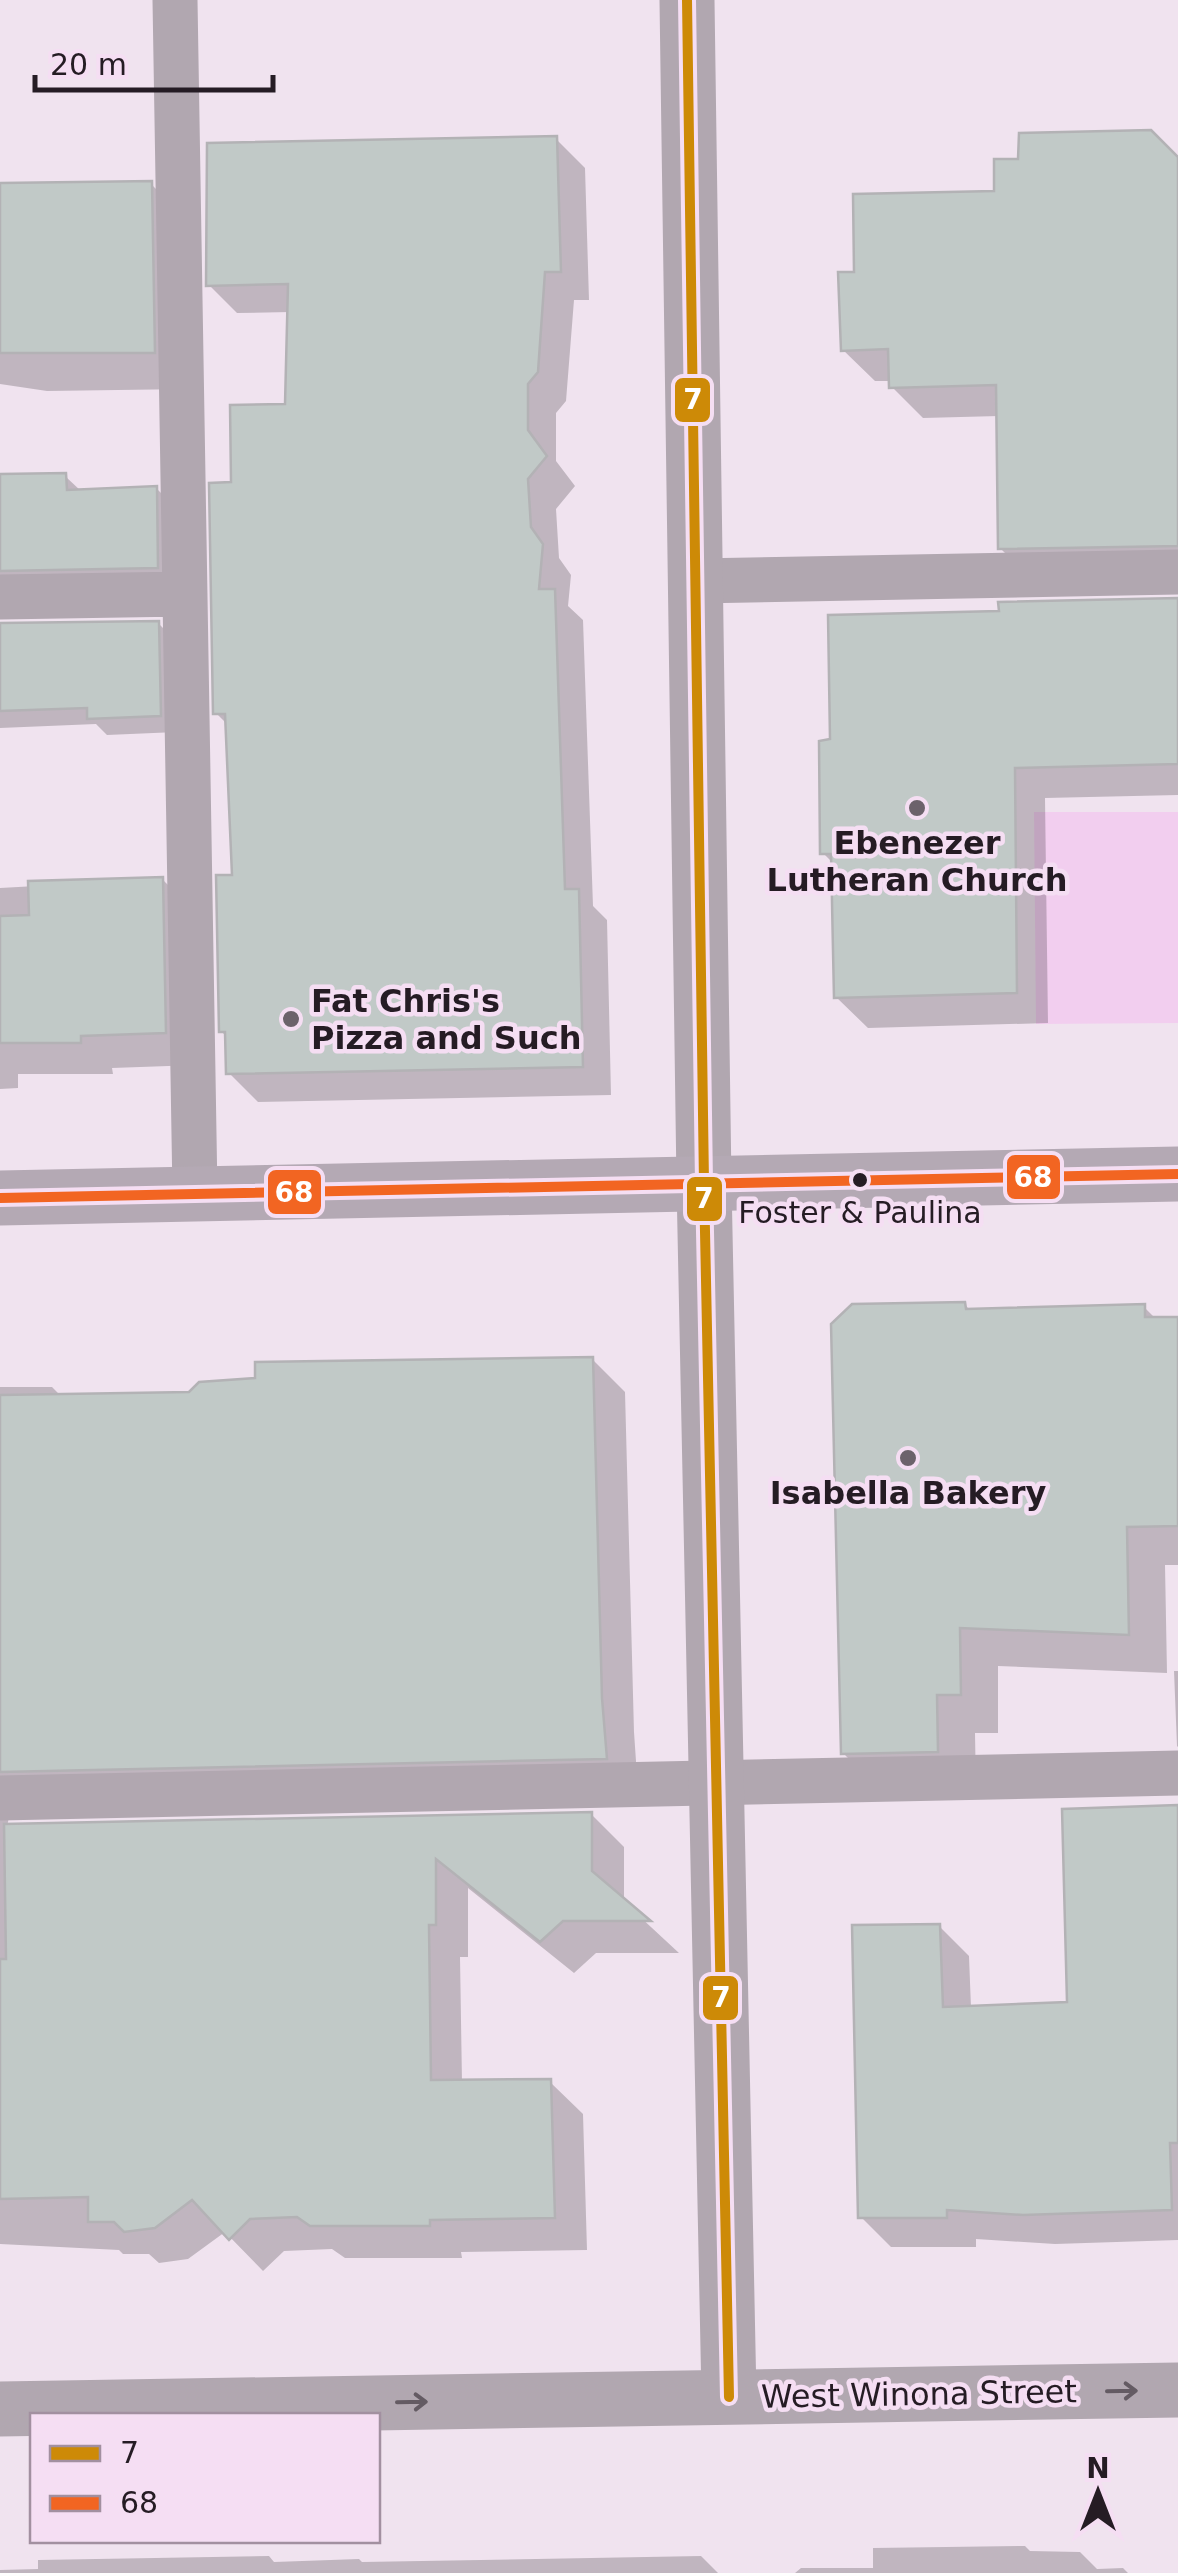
<svg xmlns="http://www.w3.org/2000/svg" width="1178" height="2573" font-family="'DejaVu Sans',sans-serif">
  <rect width="100%" height="100%" fill="#f0e3ef"/>
  <path fill="#f2ceef" d="M1034,812H1178V1023L1036,1024Z"/>
  <path fill="#0003" d="M556,139L585,168L589,300H574L566,401L556,413V461L575,486L556,509L559,558L571,575L568,606L583,620L593,906L607,920L611,1095L258,1102L229,1073L228,1038L221,1031L234,877L228,725L216,713L234,484L288,406L290,312L237,313L209,285Z
    M1174,156H1178V577L1032,580L1000,548L999,416L923,418L891,386V381H875L843,350L856,274L997,193Z
    M151,184L187,220L190,389L47,391L0,384V189Z
    M65,476L82,492L156,488L173,505L174,584L0,595V477Z
    M1178,601V795L1045,798L1048,1023L868,1028L836,997L834,864L823,853L833,741L1001,614Z
    M158,623L175,640L177,732L107,735L96,724L0,728V626Z
    M162,879L195,912L197,1065L112,1068L113,1074H18V1088L0,1089V888Z
    M964,1304L971,1311L1144,1307L1157,1320L1178,1319V1565H1165L1167,1673L998,1666V1733H975L976,1790L882,1792L843,1753Z
    M592,1359L625,1392L634,1732L638,1790L9,1817L7,1827L591,1814L624,1847V1902L679,1953H596L574,1973L468,1888V1957H460L462,2083L550,2082L583,2114L587,2250L461,2252L462,2258H345L332,2249L284,2251L263,2271L225,2232L188,2259L159,2263L149,2254H123L119,2250L0,2244V1387H52L61,1396L190,1394Z
    M1174,1671H1178V1747L1177,1746Z
    M1178,1808V2240L1055,2244L976,2239V2247H891L861,2217L939,1926L969,1956L971,2008L1069,2005Z
    M1025,2546L1030,2551L1080,2552L1097,2569L1123,2568L1128,2573H795L801,2568H873V2548Z
    M269,2556L274,2562L359,2559L362,2562L701,2556L718,2573H0V2570L38,2569V2560Z"/>
  <path fill="#c1c9c7" stroke="#b3b2b5" stroke-width="2.5" d="M1151,130L1178,157V546L998,549L996,385L889,388L888,349L841,351L838,272H854L853,194L994,191V159H1018L1019,133Z
    M557,136L561,272H545L538,372L528,384V430L547,456L528,479L531,527L543,544L539,589H555L565,889H579L583,1067L226,1074L225,1032H219L216,875H232L225,714H213L209,483L231,482L230,405L285,404L288,284L206,286L207,143Z
    M152,181L155,353H0V183Z
    M66,473L67,490L157,486L158,568L0,571V474Z
    M1178,598V764L1015,768L1017,993L834,998L831,854H820L819,741L830,739L828,615L999,611L998,602Z
    M159,621L161,716L87,719V708L0,711V623Z
    M163,877L166,1033L81,1036V1043H0V916L29,915L28,881Z
    M965,1302L966,1309L1145,1304V1317H1178V1526L1127,1527L1129,1635L960,1628L961,1695H937L938,1752L841,1754L831,1324L852,1304Z
    M593,1357L602,1698L607,1759L0,1772V1395L189,1392L199,1382L255,1378V1362Z
    M1178,1805V2143H1170L1172,2210L1023,2215L947,2210V2218H858L852,1925L940,1924L943,2007L1067,2002L1062,1809Z
    M592,1812V1871L651,1921H563L540,1942L436,1859V1925H429L431,2080L551,2079L555,2218L430,2220V2226H310L297,2217L250,2219L229,2240L192,2200L155,2228L124,2232L114,2222H88V2197L0,2199V1959H6L4,1824Z"/>
  <g fill="none" stroke-linecap="round" stroke-linejoin="round">
    <path stroke="#b1a7b0" stroke-width="45" d="M175,0L195,1194
      M696,581L1178,572
      M0,597L185,594
      M0,1798L1178,1773"/>
    <path stroke="#b1a7b0" stroke-width="55" d="M687,0L704,1183L729,2397
      M0,2409L1178,2390"/>
    <path stroke="#b4a9b4" stroke-width="55" d="M0,1198L1178,1174"/>
    <defs>
      <path id="bus-1" d="M687,0L704,1183L729,2397"/>
      <path id="bus-2" d="M0,1198L1178,1174"/>
    </defs>
    <use href="#bus-1" stroke="#f5def3" stroke-width="18"/>
    <use href="#bus-2" stroke="#f5def3" stroke-width="18"/>
    <use href="#bus-1" stroke="#cd8a07" stroke-width="10"/>
    <use href="#bus-2" stroke="#f26522" stroke-width="10"/>
  </g>
  <defs><path id="oneway-shaft" d="M-6 0H5M1.5-3L5.5 0L1.5 3" fill="none" stroke-width="1.6" stroke-linecap="round" stroke-linejoin="round" transform="scale(2.5)"/></defs>
  <g stroke="#645b63">
    <use href="#oneway-shaft" transform="translate(1122 2391) rotate(-1)"/>
    <use href="#oneway-shaft" transform="translate(412 2402) rotate(-1)"/>
  </g>
  <g fill="#6c626b" stroke="#f5def3" stroke-width="4">
    <circle cx="917" cy="808" r="10"/>
    <circle cx="291" cy="1019" r="10"/>
    <circle cx="908" cy="1458" r="10"/>
  </g>
  <circle fill="#251c24" stroke="#f5def3" stroke-width="4" cx="860" cy="1180" r="9"/>
  <g text-anchor="middle" stroke-width="9" stroke-linejoin="round" paint-order="stroke">
    <g font-size="30" fill="#251c24" stroke="#f5def3">
      <text x="860" y="1223">Foster &amp; Paulina</text>
    </g>
    <g font-size="32" font-weight="bold" fill="#251c24" stroke="#f5def3">
      <text x="917" y="854">Ebenezer<tspan x="917" dy="37">Lutheran Church</tspan></text>
      <text x="311" y="1012" text-anchor="start">Fat Chris's<tspan x="311" dy="37">Pizza and Such</tspan></text>
      <text x="908" y="1504">Isabella Bakery</text>
    </g>
    <g font-size="32" fill="#251c24" stroke="#f5def3">
      <text transform="translate(919 2394) rotate(-1)" y="11">West Winona Street</text>
    </g>
  </g>
  <g stroke="#f5def3" stroke-width="4">
    <rect x="673" y="376" width="39" height="48" rx="10" fill="#cd8a07"/>
    <rect x="1005" y="1153" width="57" height="48" rx="10" fill="#f26522"/>
    <rect x="266" y="1168" width="57" height="48" rx="10" fill="#f26522"/>
    <rect x="685" y="1175" width="39" height="48" rx="10" fill="#cd8a07"/>
    <rect x="701" y="1974" width="39" height="48" rx="10" fill="#cd8a07"/>
  </g>
  <g font-size="28" text-anchor="middle" font-weight="bold" fill="#fff">
    <text x="693" y="409">7</text>
    <text x="1033" y="1187">68</text>
    <text x="294" y="1202">68</text>
    <text x="704" y="1208">7</text>
    <text x="721" y="2007">7</text>
  </g>
  <rect x="30" y="2413" width="350" height="130" fill="#f5def3" stroke="#a290a0" stroke-width="2.5"/>
  <rect x="50" y="2446" width="50" height="15" fill="#cd8a07" stroke="#a290a0" stroke-width="2.5"/>
  <text x="120" y="2463" font-size="30" fill="#251c24">7</text>
  <rect x="50" y="2496" width="50" height="15" fill="#f26522" stroke="#a290a0" stroke-width="2.5"/>
  <text x="120" y="2513" font-size="30" fill="#251c24">68</text>
  <g transform="translate(1098 2493)" stroke="#f5def3" stroke-width="8" paint-order="stroke">
  <path d="M0-8L18 38L0 25L-18 38Z" fill="#251c24"/>
  <text y="-15" font-size="28" font-weight="bold" text-anchor="middle" fill="#251c24">N</text>
  </g>
  <path d="M35 75v15h238v-15" fill="none" stroke="#251c24" stroke-width="5"/>
  <text x="50" y="75" font-size="30" fill="#251c24" stroke="#f5def3" stroke-width="8" paint-order="stroke">20 m</text>
</svg>
